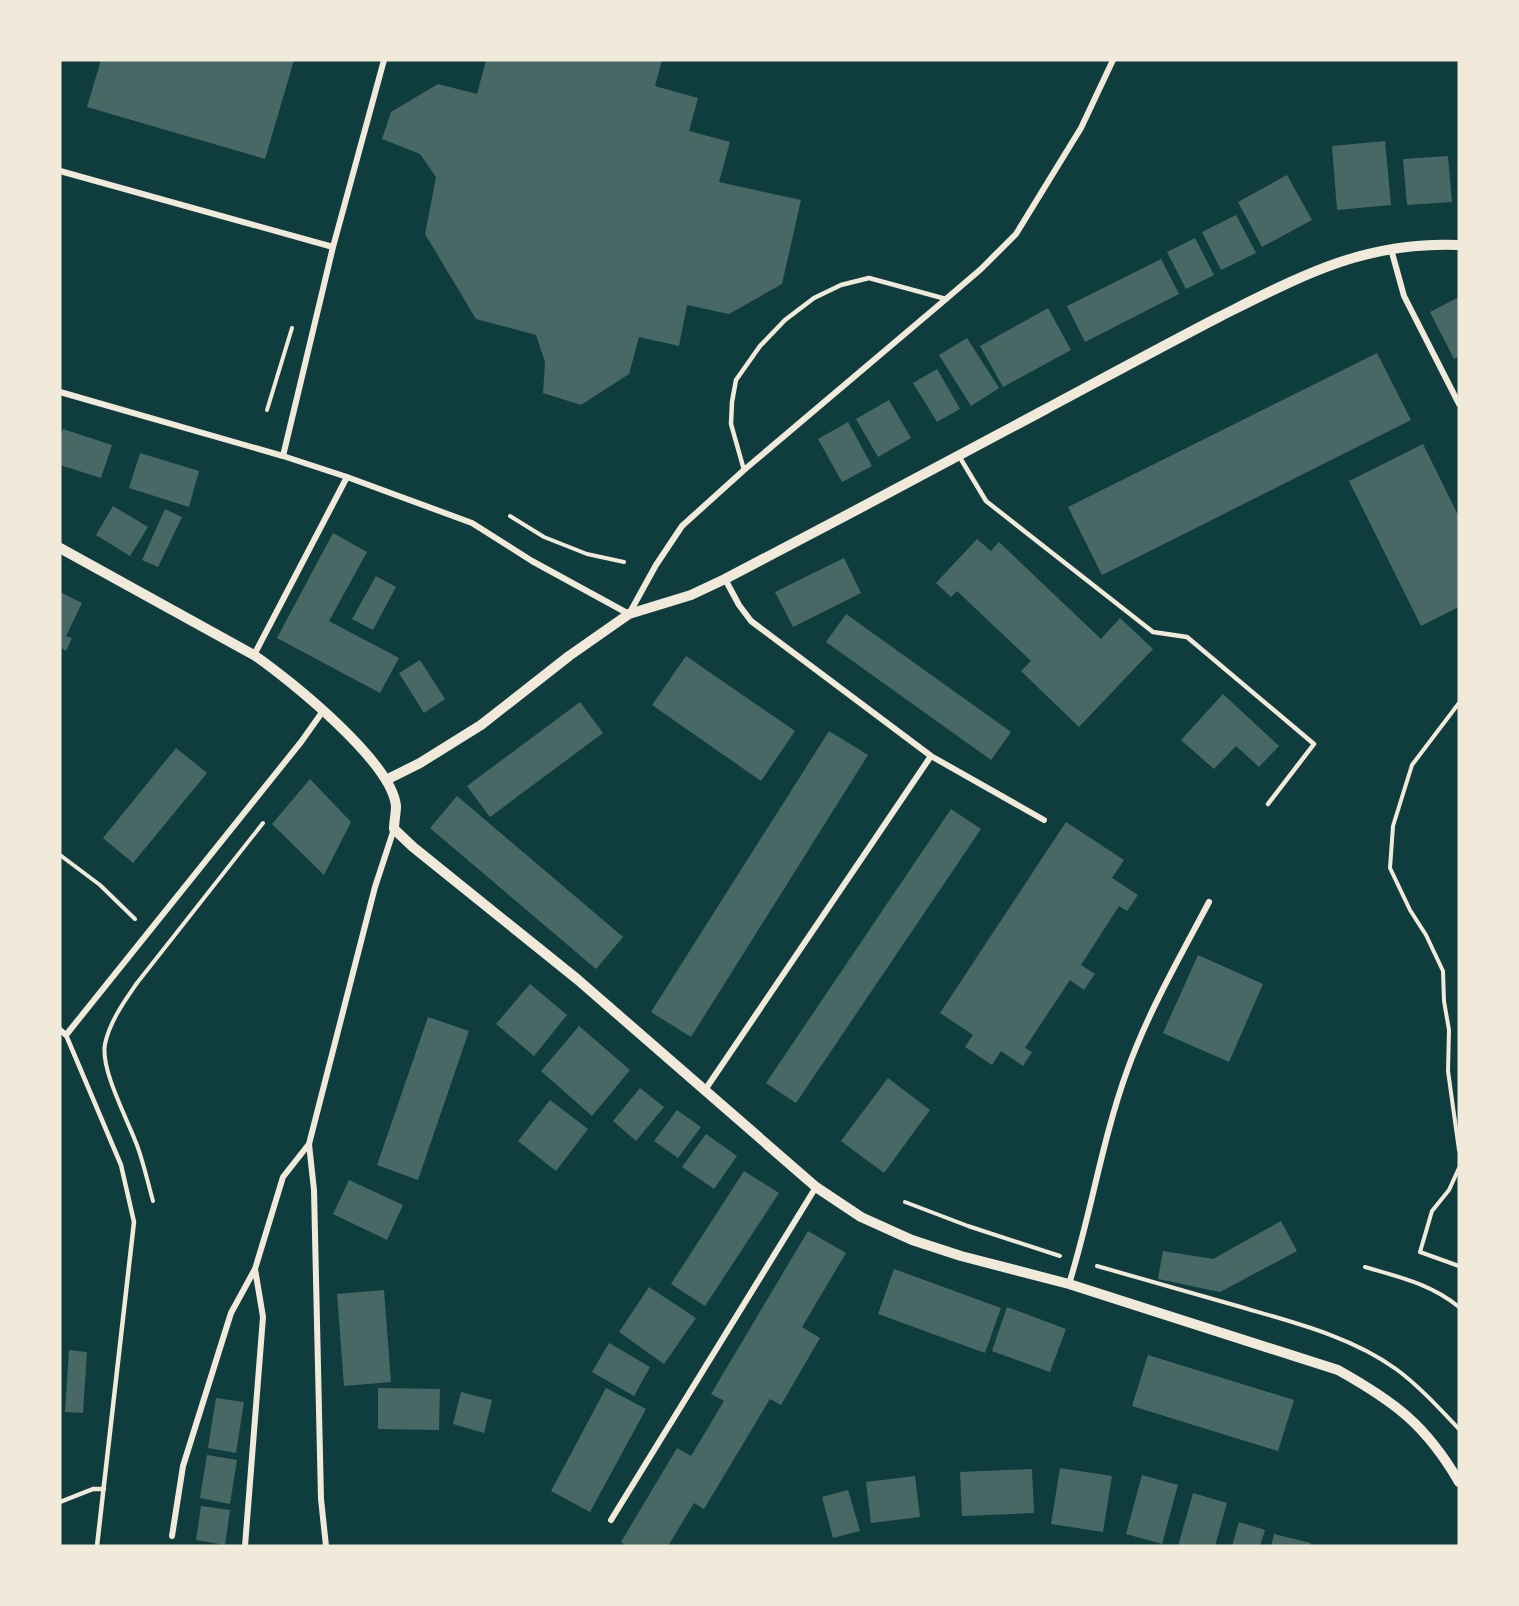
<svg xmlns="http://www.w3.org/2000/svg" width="1519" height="1606" font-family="'Roboto Serif',serif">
  <rect width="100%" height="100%" fill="#0f3d3e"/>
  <path fill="#486865" d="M101,60H294L265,159L87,107Z
    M486,60H662L655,86L698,98L689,131L730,142L719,182L801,200L782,284L729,314L687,305L679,346L639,337L629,374L581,405L543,393L545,362L536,335L476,319L425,234L436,177L420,154L382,139L391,112L438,84L477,94Z
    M1385,141L1391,205L1337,210L1332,146Z
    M1448,156L1452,202L1407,205L1403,159Z
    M1287,175L1312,220L1262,247L1238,202Z
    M1236,215L1256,253L1221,270L1202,232Z
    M1195,238L1214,275L1186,289L1167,252Z
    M1161,259L1179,294L1085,342L1067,306Z
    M1459,297V356L1454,359L1430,312Z
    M1048,308L1071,350L1003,387L980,346Z
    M967,338L999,388L971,406L939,355Z
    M1377,353L1411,420L1102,575L1068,507Z
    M937,369L960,409L937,422L913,383Z
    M889,400L911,438L878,457L856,419Z
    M848,422L872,466L842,482L818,439Z
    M63,429L112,445L101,478L60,465V437Z
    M1423,444L1459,517V607L1421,626L1349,481Z
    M140,453L199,471L189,507L129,488Z
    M113,506L148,527L130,556L96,535Z
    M165,509L182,517L158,567L142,560Z
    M333,533L367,552L329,621L399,658L380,693L277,638Z
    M977,539L991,551L999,542L1101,639L1120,618L1153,649L1079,727L1021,671L1031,661L957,591L951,597L936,583Z
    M844,558L861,593L793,627L775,592Z
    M376,576L396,587L373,630L352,619Z
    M60,592L82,603L66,636L72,638L66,651L60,647Z
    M846,614L1011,732L991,760L826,642Z
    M686,656L795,731L761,781L652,705Z
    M420,660L445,699L424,713L399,673Z
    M1223,694L1279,746L1259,767L1236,746L1214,769L1181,740Z
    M580,702L603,733L490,817L467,786Z
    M829,731L868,755L691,1037L651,1012Z
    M176,748L207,773L133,863L103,838Z
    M310,779L351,822L324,875L272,824Z
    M457,796L623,937L596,969L430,828Z
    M951,809L981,829L796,1103L766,1083Z
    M1066,822L1124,860L1112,878L1138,895L1127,911L1119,906L1081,965L1095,974L1084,990L1070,980L1025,1048L1032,1052L1023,1066L1001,1051L992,1065L965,1047L973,1035L940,1013Z
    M1198,955L1263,984L1229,1062L1163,1033Z
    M530,984L567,1015L534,1056L496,1024Z
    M428,1017L469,1031L418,1180L377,1165Z
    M579,1026L630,1070L592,1116L541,1071Z
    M888,1078L930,1110L884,1173L841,1141Z
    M640,1088L664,1107L636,1141L613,1121Z
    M550,1100L588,1129L556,1171L518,1141Z
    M677,1110L701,1127L678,1158L654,1141Z
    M706,1134L737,1156L714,1189L682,1167Z
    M744,1171L779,1193L705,1306L671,1284Z
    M349,1180L403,1205L387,1240L333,1214Z
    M1281,1221L1297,1251L1220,1292L1158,1279L1163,1251L1213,1259Z
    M808,1231L846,1253L802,1327L820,1338L781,1405L770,1399L704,1509L694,1503L668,1546H627L621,1542L677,1448L691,1456L724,1401L711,1394Z
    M894,1269L1001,1308L985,1353L878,1314Z
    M649,1287L696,1318L664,1364L619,1332Z
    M384,1290L391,1382L344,1386L337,1294Z
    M1007,1307L1066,1329L1050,1372L992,1351Z
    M609,1343L650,1367L634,1396L592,1372Z
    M69,1350L87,1352L83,1413L65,1412Z
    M1148,1355L1294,1400L1278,1451L1132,1406Z
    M378,1388L440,1389L439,1430L378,1429Z
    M606,1388L646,1409L590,1512L551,1491Z
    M461,1392L492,1400L484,1433L453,1424Z
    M216,1398L244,1402L236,1453L208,1448Z
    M207,1455L237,1460L230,1504L200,1498Z
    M1060,1468L1112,1476L1103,1532L1051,1524Z
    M1032,1469L1034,1513L962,1516L960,1472Z
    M1142,1475L1178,1485L1162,1544L1126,1534Z
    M915,1476L920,1517L871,1523L866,1482Z
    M848,1490L860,1531L833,1538L822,1497Z
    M1193,1493L1227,1503L1215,1546H1178Z
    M201,1506L230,1510L225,1545L196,1540Z
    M1239,1522L1265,1530L1260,1546H1232Z
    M1274,1534L1311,1543L1310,1546H1271Z"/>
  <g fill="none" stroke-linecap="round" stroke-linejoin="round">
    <path stroke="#f1e9da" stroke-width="4" d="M267,410L292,328
      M510,516L544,537L587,554L624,562
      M1459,703L1412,765L1393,826L1390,868L1410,910L1426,935L1443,971L1444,1001L1449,1030L1448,1071L1459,1150
      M60,855L100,885L135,919
      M1459,1168L1449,1190L1432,1211L1420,1252L1459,1266
      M153,1201C148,1183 144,1165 138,1148C129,1122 100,1070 105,1044C110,1021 124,1002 137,983L263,823
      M905,1202L968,1226L1060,1256
      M1097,1266C1142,1279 1188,1292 1234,1305C1288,1321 1349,1335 1396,1369C1419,1386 1439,1408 1459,1429
      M1365,1267C1399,1277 1431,1284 1459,1307"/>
    <path stroke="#f1e9da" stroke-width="4.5" d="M959,456L986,501L1153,632L1187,637L1314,744L1268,804
      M744,470L731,424L732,402L736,380L760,346L785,320L814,298L841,285L869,278L946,299
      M66,1035L121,1165L134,1222L97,1546
      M60,1502L93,1489H104"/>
    <path stroke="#f1e9da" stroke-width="6" d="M60,171L333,247
      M1391,249L1404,296L1459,404
      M60,392L283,456L347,477L472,523L532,561L629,614L656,565L682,526L744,470L946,299L981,269L1016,234L1081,128L1113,60
      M283,456L333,247L384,60
      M725,579L739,605L751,621L931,756L1044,820
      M254,655L347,477
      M60,1030L66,1035L301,742L323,711
      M705,1090L931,756
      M1069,1284C1091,1214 1102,1140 1127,1071C1148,1012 1180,957 1209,902
      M611,1520L816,1187
      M172,1536L183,1466L231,1313L255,1269
      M245,1546L263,1317L255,1269L283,1177L309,1144
      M326,1546L321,1499L314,1190L309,1144L375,887L394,829"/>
    <path stroke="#f1e9da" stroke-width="10" d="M60,548L254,655C290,680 392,762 396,806C396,813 394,822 394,829L413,847L577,979L816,1187L861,1217L912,1240L961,1256L1069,1284L1338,1370C1395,1402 1426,1425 1459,1482
      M386,780L420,763L481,725L569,656L629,614L691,595L725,579C832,523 940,466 1046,409C1104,378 1161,347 1219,317C1301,276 1364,241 1459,245"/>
  </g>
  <rect width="1519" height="1606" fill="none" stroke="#f1e9da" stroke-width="123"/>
</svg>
